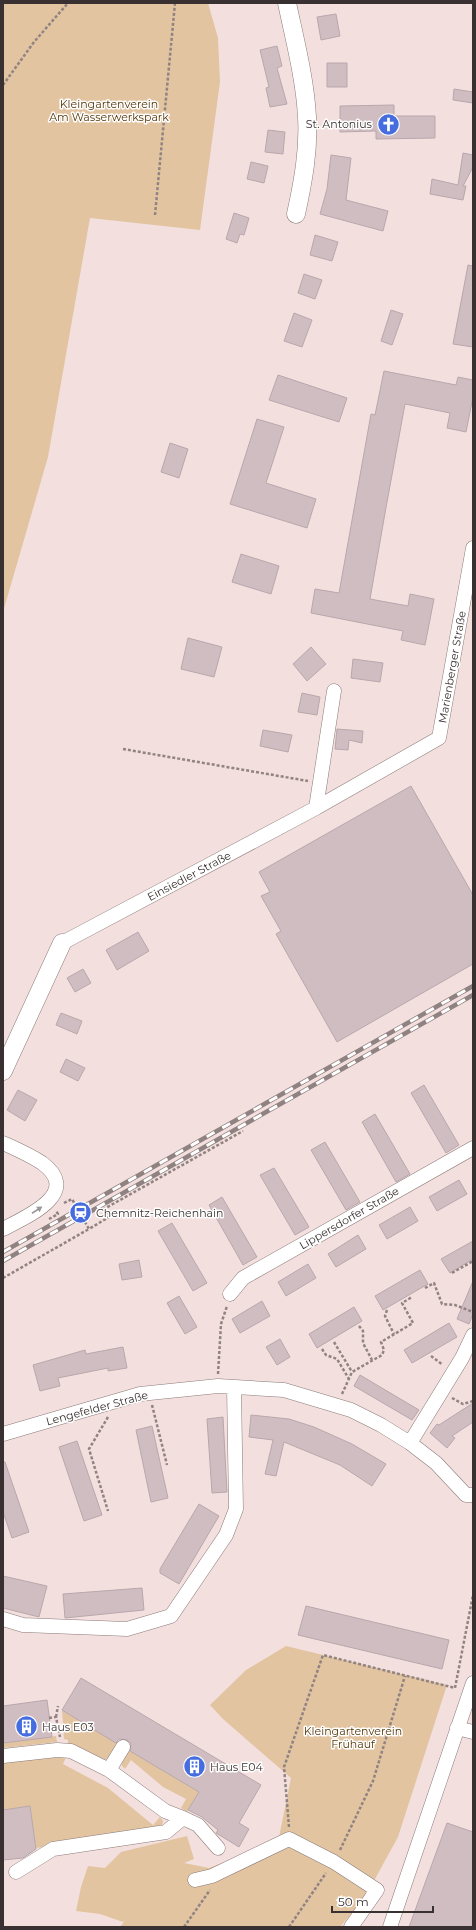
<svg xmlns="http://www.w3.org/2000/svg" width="476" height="1930" font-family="Montserrat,sans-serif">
  <rect width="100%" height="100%" fill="#f3e0de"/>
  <path fill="#e2c4a1" d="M3,3H208L218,38L220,82L200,230L90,218L48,457L3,612Z
    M286,1646L447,1685L398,1837L364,1899L340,1927H120L126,1919L123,1922L100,1914L76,1911L81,1887L88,1866L105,1868L121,1852L187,1836L194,1859L184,1863L209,1868L278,1842L291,1778L223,1719L210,1705L246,1670Z
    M62,1710L120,1745L108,1759L104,1760L68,1745V1740L64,1739Z
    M56,1736L57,1742L3,1748V1743Z
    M127,1749L199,1792L187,1812L181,1808L186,1799L163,1787L131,1760L125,1769L122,1766L121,1761Z
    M67,1755L63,1764L108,1788L153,1825L160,1817L163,1821L162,1826L151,1830L36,1848L30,1806L3,1810V1763Z"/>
  <path fill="#cfbdc2" stroke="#b8a7ac" d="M336,14L340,36L321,40L317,17Z
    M277,46L282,66L277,68L287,104L270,107L266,88L269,87L260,50Z
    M327,63H347V87H327Z
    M454,89L473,92V103L453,100Z
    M394,105V116H435V138L376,139V131L340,132V106Z
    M268,130L285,132L283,154L265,152Z
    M463,153L473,155V167L463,186H466L463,200L430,194L432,179L458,185Z
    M331,155L351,158L346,200L388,211L383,231L320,214L327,189Z
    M251,162L268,166L264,183L247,179Z
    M234,213L249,218L244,235L240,234L237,243L226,239Z
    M315,235L338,242L332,261L310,255Z
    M468,265L473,266V347L453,344Z
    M304,274L322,280L315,299L298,293Z
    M391,310L403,314L392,345L381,341Z
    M294,313L312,320L302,347L284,341Z
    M384,371L456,385L458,377L473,380V397L466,432L447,428L450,413L405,404L385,513L370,599L408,606L410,594L434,599L425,645L401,640L403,631L311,613L315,589L339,593L371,414L375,415Z
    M278,375L347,398L339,422L269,400Z
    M257,419L284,427L266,483L316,499L307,528L230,504Z
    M170,443L188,449L179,478L161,472Z
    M241,554L279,566L271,594L232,582Z
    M188,638L222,647L214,677L181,669Z
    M311,647L326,664L307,681L293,664Z
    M353,659L383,663L380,682L351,678Z
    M302,693L320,697L317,715L298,712Z
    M337,729L363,731L362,743L349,740L348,750L335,749Z
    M263,730L292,735L288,752L260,746Z
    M411,786L473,895V964L337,1042L276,934L281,931L261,896L270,892L259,872Z
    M138,932L149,951L117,970L106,950Z
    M83,969L91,983L75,992L67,978Z
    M61,1013L82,1021L77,1034L56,1025Z
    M66,1059L85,1068L78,1081L60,1072Z
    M424,1085L459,1145L446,1153L411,1093Z
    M18,1090L37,1100L25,1121L7,1110Z
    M375,1114L410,1174L396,1182L362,1122Z
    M325,1142L360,1202L346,1210L311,1150Z
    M274,1168L309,1227L295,1235L260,1175Z
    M459,1180L467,1194L437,1211L429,1197Z
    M222,1197L257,1257L243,1265L209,1205Z
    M410,1207L418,1221L387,1239L379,1225Z
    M172,1223L207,1283L193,1291L158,1231Z
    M358,1235L366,1249L336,1267L328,1254Z
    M473,1241V1259L450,1273L441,1259Z
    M139,1260L142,1277L122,1280L119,1264Z
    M308,1264L316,1278L286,1296L278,1282Z
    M420,1270L428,1284L383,1310L375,1296Z
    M473,1281V1314L469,1324L457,1319Z
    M179,1296L197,1327L185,1334L167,1303Z
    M262,1301L270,1316L240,1333L232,1319Z
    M354,1307L362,1321L317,1348L309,1334Z
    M449,1323L457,1337L412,1363L404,1350Z
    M280,1339L290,1357L277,1365L266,1347Z
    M123,1347L127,1368L108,1371V1368L58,1378L60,1386L40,1391L33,1365L85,1350L86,1354Z
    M360,1375L419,1410L412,1420L354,1386Z
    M473,1403V1422L452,1436L455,1438L447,1448L430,1433L437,1424L439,1425Z
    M251,1415L289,1419L314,1427L352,1444L386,1464L372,1486L340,1465L284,1442L276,1476L265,1474L273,1440L249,1437Z
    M223,1417L227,1492L212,1493L207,1419Z
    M152,1426L168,1498L151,1502L136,1430Z
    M77,1441L102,1515L84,1521L59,1447Z
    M3,1462H5L29,1532L12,1538L3,1512Z
    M199,1504L219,1516L179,1584L160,1573V1569Z
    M3,1576L47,1586L39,1617L3,1608Z
    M142,1588L144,1610L65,1618L63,1594Z
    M306,1606L449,1640L442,1669L298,1635Z
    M81,1678L261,1785L239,1823L249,1829L239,1847L216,1833L218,1830L202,1817L188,1810L199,1792L130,1751L131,1743L127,1740L119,1739L116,1743L62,1710Z
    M47,1700L52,1737L3,1743V1706Z
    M30,1806L36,1849L23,1858L3,1860V1810Z
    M447,1823L473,1832V1927H409Z"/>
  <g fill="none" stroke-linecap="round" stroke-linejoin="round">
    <defs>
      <path id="minor" d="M316,808L334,691
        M62,943L316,808L439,738L473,548
        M3,1143C16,1149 30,1155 42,1163C83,1193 26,1217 3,1229
        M230,1294L243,1278L473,1148
        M3,1434L140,1394L218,1386L284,1390L351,1410L381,1425L410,1443L436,1463L466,1495H473
        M410,1443L462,1358L473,1335
        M3,1619L23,1625L127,1629L171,1616L226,1535L236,1509L234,1387
        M457,1728L473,1732
        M3,1756L57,1750L71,1751L109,1770L165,1811L183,1818
        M109,1770L123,1747
        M16,1872L53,1849L166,1832L183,1818L198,1825L218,1848
        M195,1880L212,1876L289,1839L334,1862L377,1890L351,1927
        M390,1927L473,1683"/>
      <path id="major" d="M287,3C295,41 305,79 307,117C309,150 303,182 296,214
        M3,1071L62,943"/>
    </defs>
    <use href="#minor" stroke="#8b7a79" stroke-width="15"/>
    <use href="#major" stroke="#8b7a79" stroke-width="19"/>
    <path stroke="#908382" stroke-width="2.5" stroke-dasharray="3 2" stroke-linecap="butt" d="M3,85L34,42L68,3
      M155,215L175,3
      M123,749L308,781
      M64,1203L72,1199L89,1229L109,1217L104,1209L243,1131
      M49,1219L58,1214L56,1211
      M452,1273L473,1261
      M3,1278L89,1229
      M425,1288L434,1283L442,1304L455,1305L473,1312
      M387,1310L385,1316L394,1334
      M359,1326L363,1331V1343L372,1360
      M334,1342L352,1372
      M322,1349L326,1355L337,1359L349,1379
      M431,1356L443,1365
      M218,1374L221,1324L227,1306
      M342,1394L352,1372L382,1355L384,1350L381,1342L413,1323L402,1303L412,1297
      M452,1398L463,1404L473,1401
      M152,1405L167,1465
      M108,1417L89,1449L108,1511
      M56,1717L58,1706
      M49,1718L56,1717L60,1737
      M289,1827L284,1767L323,1655L455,1688L473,1595
      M340,1850L373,1781L405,1676
      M184,1927L210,1890
      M289,1927L326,1873"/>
    <use href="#minor" stroke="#fff" stroke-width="14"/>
    <use href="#major" stroke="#fff" stroke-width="18"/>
    <defs>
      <path id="rail" d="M3,1252L473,986
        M3,1261L473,995"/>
    </defs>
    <use href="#rail" stroke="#8f8281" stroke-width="4.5"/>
    <use href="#rail" stroke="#fff" stroke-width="3" stroke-dasharray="9" stroke-linecap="butt"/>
  </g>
  <defs><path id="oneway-solid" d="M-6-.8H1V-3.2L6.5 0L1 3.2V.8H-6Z"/></defs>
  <use fill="#9c9898" href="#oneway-solid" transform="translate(37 1210) rotate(-33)"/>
  <defs>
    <symbol id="church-disc" viewBox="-11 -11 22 22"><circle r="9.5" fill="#456ddf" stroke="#fff"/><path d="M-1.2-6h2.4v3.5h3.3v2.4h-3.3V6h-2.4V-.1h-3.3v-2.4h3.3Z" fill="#fff"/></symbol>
    <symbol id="station-disc" viewBox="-11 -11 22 22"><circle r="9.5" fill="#456ddf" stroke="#fff"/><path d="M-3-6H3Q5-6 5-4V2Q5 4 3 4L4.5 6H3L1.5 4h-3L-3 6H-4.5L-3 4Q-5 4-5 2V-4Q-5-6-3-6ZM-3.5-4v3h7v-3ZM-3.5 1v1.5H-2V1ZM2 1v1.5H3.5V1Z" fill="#fff"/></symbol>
    <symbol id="building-disc" viewBox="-11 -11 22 22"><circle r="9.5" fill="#456ddf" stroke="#fff"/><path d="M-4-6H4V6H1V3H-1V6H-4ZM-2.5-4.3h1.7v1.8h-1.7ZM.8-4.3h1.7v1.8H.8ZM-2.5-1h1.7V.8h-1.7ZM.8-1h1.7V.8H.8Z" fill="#fff"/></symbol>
  </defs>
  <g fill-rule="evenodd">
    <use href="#church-disc" x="376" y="112" width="25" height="25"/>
    <use href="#station-disc" x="68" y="1200" width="25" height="25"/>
    <use href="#building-disc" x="14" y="1714" width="25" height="25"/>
    <use href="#building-disc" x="182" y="1754" width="25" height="25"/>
  </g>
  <g text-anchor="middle" stroke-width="3" stroke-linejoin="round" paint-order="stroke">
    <g font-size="11" fill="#543506" stroke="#fff">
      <text x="109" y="108">Kleingartenverein<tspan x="109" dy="13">Am Wasserwerkspark</tspan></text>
      <text x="353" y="1735">Kleingartenverein<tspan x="353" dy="13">Frühauf</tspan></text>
    </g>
    <g font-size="11" fill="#393131" stroke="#fff" text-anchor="start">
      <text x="372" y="128" text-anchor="end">St. Antonius</text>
      <text x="96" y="1217">Chemnitz-Reichenhain</text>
      <text x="42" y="1731">Haus E03</text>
      <text x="210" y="1771">Haus E04</text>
    </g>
    <g font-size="11" fill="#393131" stroke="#fff">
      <text transform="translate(452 667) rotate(-80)" y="4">Marienberger Straße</text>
      <text transform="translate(189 876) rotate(-28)" y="4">Einsiedler Straße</text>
      <text transform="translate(349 1218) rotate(-30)" y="4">Lippersdorfer Straße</text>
      <text transform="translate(97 1408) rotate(-15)" y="4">Lengefelder Straße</text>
    </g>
  </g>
  <rect width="476" height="1930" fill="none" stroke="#393131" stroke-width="8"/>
  <path d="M332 1906v6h101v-6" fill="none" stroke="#393131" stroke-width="2"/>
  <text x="338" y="1906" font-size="12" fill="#393131" stroke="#ffffff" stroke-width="3" paint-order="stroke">50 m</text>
</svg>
